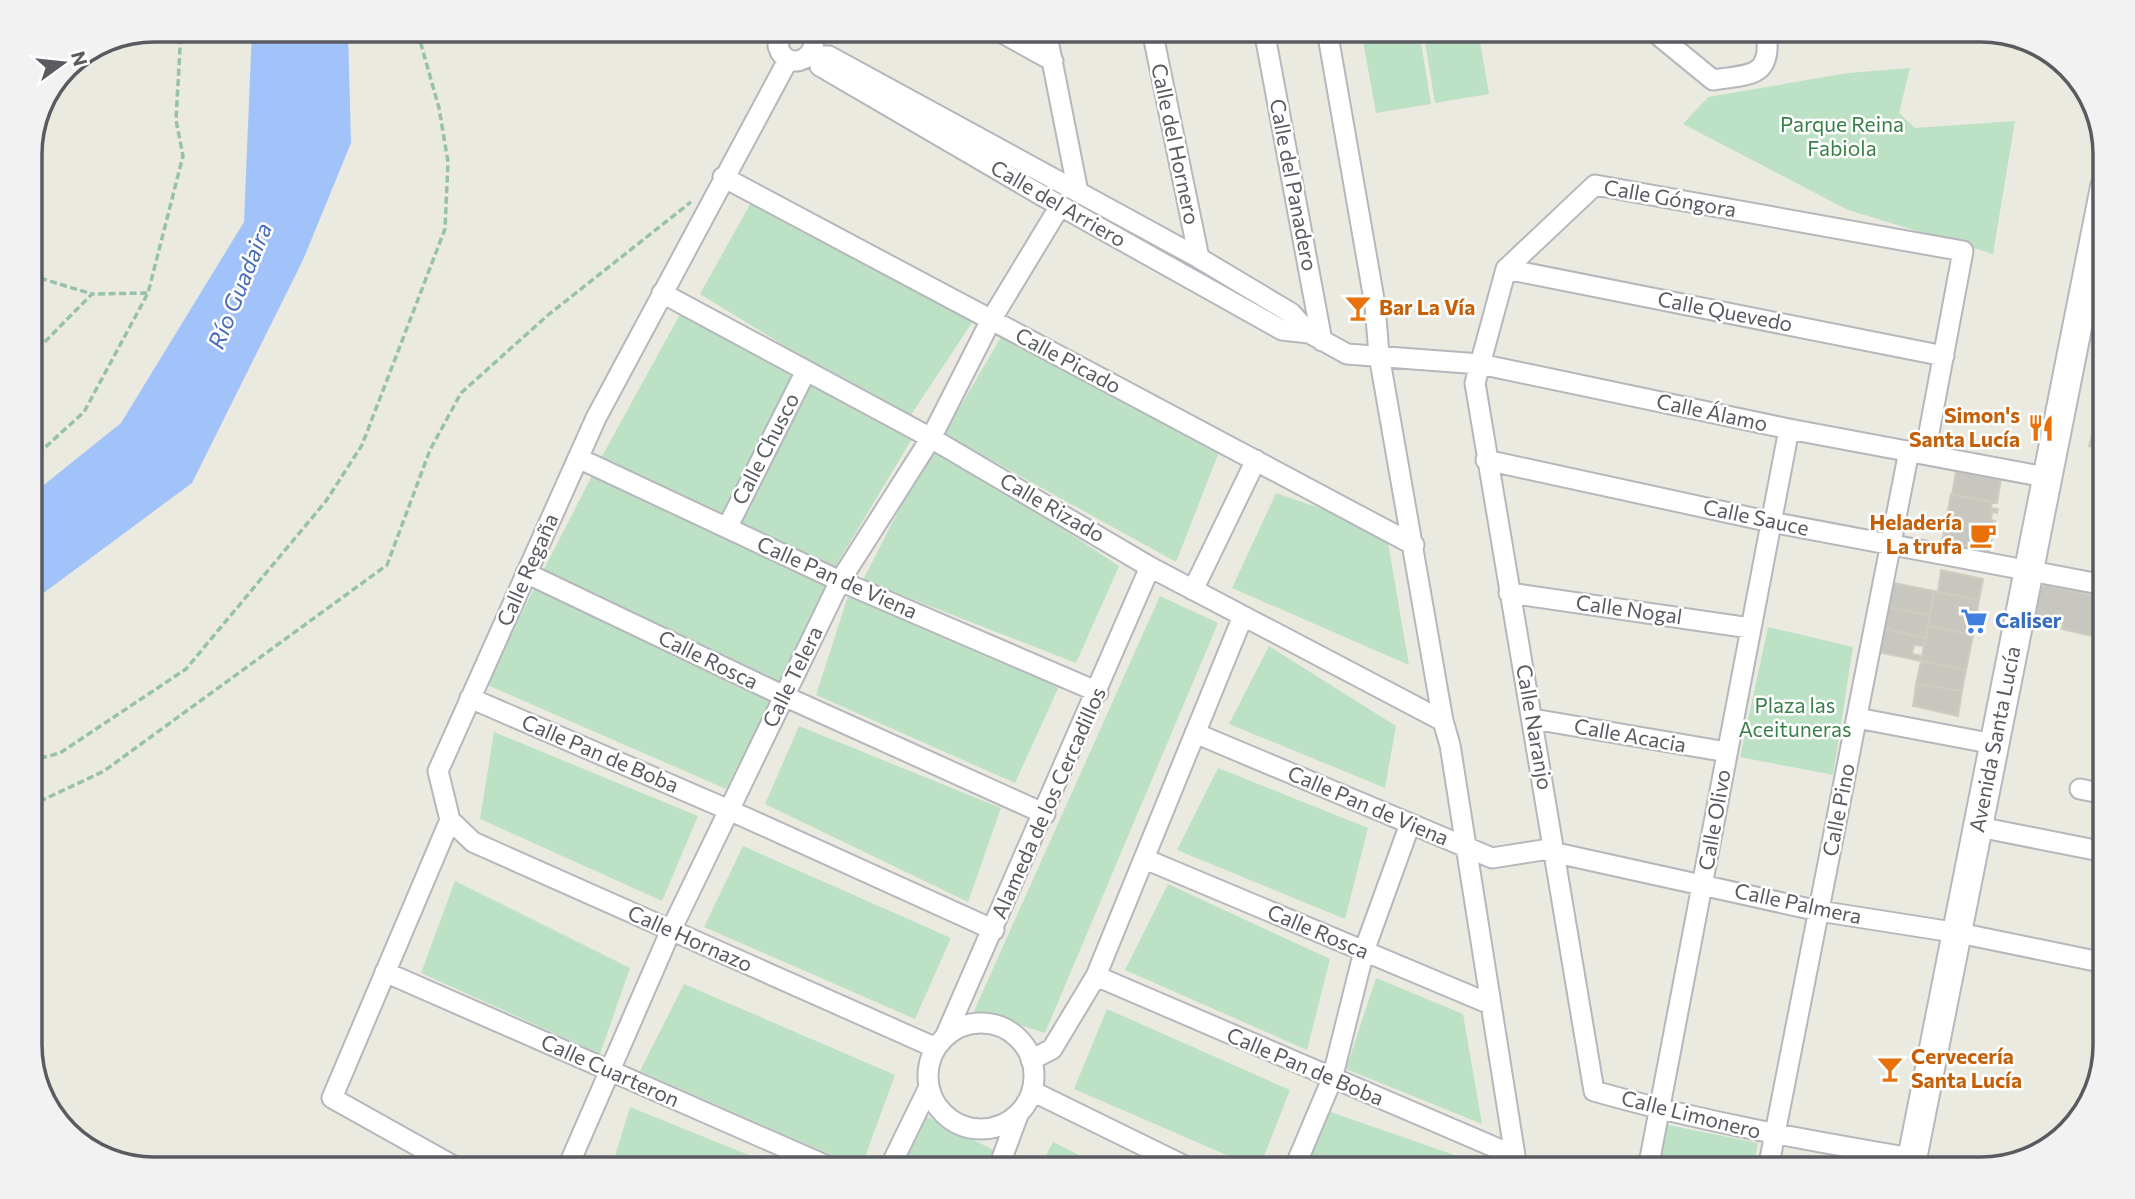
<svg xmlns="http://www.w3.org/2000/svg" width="2135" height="1199" font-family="Commissioner,sans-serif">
  <rect width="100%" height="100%" fill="#ebeae0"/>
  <path fill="#bde1c4" d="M1361,30H1419L1431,104L1376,113Z
    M1423,30H1478L1489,94L1435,103Z
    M1910,68L1899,113L1915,128L2015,121L1993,254L1848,210L1683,124L1708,97L1848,73Z
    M753,199L975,318L907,421L700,294Z
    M683,309L915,434L835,567L601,458Z
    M1004,332L1219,452L1176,562L944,434Z
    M933,443L1119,566L1076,663L863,580Z
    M597,466L834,577L726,789L485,684Z
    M1276,493L1386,531L1409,665L1232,588Z
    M849,593L1060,684L1015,783L816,695Z
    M1160,596L1218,623L1045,1033L974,1011Z
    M1768,627L1853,647L1833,775L1740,757Z
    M1269,646L1396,726L1385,788L1229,724Z
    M799,726L1001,808L968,902L765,804Z
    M494,732L698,816L662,901L480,819Z
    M1218,768L1368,828L1345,919L1177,850Z
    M743,846L951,938L915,1019L704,927Z
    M455,881L630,968L600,1054L421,973Z
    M1168,884L1330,959L1307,1050L1125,970Z
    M1376,978L1463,1014L1482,1124L1346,1069Z
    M684,984L895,1075L861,1168L640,1071Z
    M1107,1009L1290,1090L1259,1169L1074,1089Z
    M630,1107L783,1169H611Z
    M1325,1110L1483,1165V1169H1305Z
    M917,1112L1004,1155L998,1169H890Z
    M1668,1125L1758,1143L1753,1169H1659Z
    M1053,1142L1106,1169H1039Z"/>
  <path fill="#a2c3f9" d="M252,30H348L351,143L303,260L192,483L30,603V496L121,423L244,222Z"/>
  <path fill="#c8c7bf" stroke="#cfcdbf" stroke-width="2" d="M2093,432L2105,435V450L2089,446Z
    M1956,472L2001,479L1997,503L1952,495Z
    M1951,494L1992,502L1991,508L1998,509L1997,513L1992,512L1991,520L1995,521L1989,553L1975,554L1976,549L1966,547L1963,550L1957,545L1942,542Z
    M1941,570L1983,579L1979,600L1938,592Z
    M1889,582L1934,591L1930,615L1886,607Z
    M2046,585L2105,598L2100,638L2062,629L2064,618L2055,616L2053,628L2035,623L2039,589Z
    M1934,591L1979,600L1973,635L1928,626Z
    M1886,607L1930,615L1926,638L1882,628Z
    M1928,626L1973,635L1966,670L1921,661Z
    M1882,628L1926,638L1924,646L1914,645L1912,654L1922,656L1921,661L1878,652Z
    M1921,661L1966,670L1962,691L1916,684Z
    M1916,684L1962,691L1958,716L1913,706Z"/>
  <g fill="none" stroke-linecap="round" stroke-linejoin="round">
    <defs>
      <path id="street" d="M783,30L778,46C787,77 828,54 808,30
        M997,30L1053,61
        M1046,30L1078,192
        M1152,30L1199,258
        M1264,30L1322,341
        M1327,30L1375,305L1379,355L1443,721L1450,745L1515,1156L1514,1169
        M1652,30L1713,80C1751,74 1773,78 1766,30
        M812,51L820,56H829L1199,258L1291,313L1309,333L1347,354L1480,364L1789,429L2045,477
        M820,61V66L1041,195L1282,330L1309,333
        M723,177L1414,545
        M1506,269L1944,356
        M662,293L931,438L1150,567L1443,721
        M578,458L840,581L1098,692
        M1486,460L1771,522L2105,585
        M727,528L806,371
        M526,573L784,696L1045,814
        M1193,590L1256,460
        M1509,593L1750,628
        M470,698L729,810L994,930
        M1857,718L1994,744
        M1533,719L1727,752
        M1195,733L1492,858L1543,850L1819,911L1959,933L2105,963
        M2080,789L2105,794
        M450,820L473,842L936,1048
        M1979,827L2105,852
        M1145,859L1490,1004
        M385,972L834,1169
        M1096,976L1515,1156
        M928 1076a53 53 0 1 1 106 0a53 53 0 1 1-106 0Z
        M945,1037L1150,567
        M1031,1060L1052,1049L1096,976L1243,616
        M1032,1091L1191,1169
        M1912,1158C1805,1140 1699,1121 1594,1091L1475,383L1506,269L1595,185L1963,251L1925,454
        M459,1169L332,1098L450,820L438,771L596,418L788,60
        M567,1169L671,930L840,581L931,438L991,320L1060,206
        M889,1169L929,1087
        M998,1169L1018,1115
        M1294,1169L1332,1079L1364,951L1410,824
        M1648,1169L1789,429
        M1768,1169L1909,451"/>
      <g id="secondary">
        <path id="s1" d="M1910,1169L2105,187"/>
      </g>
    </defs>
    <use href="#street" stroke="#b6b7bc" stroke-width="23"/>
    <use href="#secondary" stroke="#b6b8be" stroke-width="32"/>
    <path stroke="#97c1ab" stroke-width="3.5" stroke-dasharray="7 3.5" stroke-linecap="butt" d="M30,275L92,294
      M30,357L92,294L148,293
      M30,461L84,412L148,293L183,156L176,120L181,30
      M30,761L60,753L186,669L326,501L362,445L445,229L448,162L439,108L417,30
      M30,806L104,771L387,565L430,450L461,393L548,315L691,202"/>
    <use href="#street" stroke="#fff" stroke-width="19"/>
    <use href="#secondary" stroke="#fff" stroke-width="28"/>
  </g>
  <defs>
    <symbol id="bar-bare" viewBox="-9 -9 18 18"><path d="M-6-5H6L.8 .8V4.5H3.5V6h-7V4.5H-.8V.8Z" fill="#e8710a" stroke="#fff" stroke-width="2.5" paint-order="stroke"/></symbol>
    <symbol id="restaurant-bare" viewBox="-9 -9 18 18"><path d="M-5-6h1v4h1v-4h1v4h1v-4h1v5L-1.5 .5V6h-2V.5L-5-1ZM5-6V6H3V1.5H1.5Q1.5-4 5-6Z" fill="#e8710a" stroke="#fff" stroke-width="2.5" paint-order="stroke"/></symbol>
    <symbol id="cafe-bare" viewBox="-9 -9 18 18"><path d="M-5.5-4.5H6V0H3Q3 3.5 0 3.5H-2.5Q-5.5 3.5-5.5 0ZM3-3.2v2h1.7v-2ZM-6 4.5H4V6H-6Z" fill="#e8710a" stroke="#fff" stroke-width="2.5" paint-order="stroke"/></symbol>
    <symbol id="supermarket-bare" viewBox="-9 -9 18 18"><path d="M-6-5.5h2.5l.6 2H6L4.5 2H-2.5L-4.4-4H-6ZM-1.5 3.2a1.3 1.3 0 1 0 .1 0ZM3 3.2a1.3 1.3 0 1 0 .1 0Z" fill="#3f7fe0" stroke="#fff" stroke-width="2.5" paint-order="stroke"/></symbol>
  </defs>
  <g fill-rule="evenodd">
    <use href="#bar-bare" x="1339" y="289" width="38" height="38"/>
    <use href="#restaurant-bare" x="2022" y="409" width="38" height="38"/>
    <use href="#cafe-bare" x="1964" y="516" width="38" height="38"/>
    <use href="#supermarket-bare" x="1955" y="602" width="38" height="38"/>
    <use href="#bar-bare" x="1871" y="1050" width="38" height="38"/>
  </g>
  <g text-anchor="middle" stroke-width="5" stroke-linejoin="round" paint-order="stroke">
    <g font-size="21" fill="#397f49" stroke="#fff">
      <text x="1842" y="132">Parque Reina<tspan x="1842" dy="24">Fabiola</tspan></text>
      <text x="1795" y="713">Plaza las<tspan x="1795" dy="24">Aceituneras</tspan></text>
    </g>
    <g font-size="21" fill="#595b60" stroke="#fff">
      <text transform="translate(1175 144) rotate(78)" y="7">Calle del Hornero</text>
      <text transform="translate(1293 185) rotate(79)" y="7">Calle del Panadero</text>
      <text transform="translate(1670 199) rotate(10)" y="7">Calle Góngora</text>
      <text transform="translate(1058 204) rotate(30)" y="7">Calle del Arriero</text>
      <text transform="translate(1725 312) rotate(11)" y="7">Calle Quevedo</text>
      <text transform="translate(1068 361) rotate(28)" y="7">Calle Picado</text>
      <text transform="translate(1712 413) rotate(12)" y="7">Calle Álamo</text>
      <text transform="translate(766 449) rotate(-63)" y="7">Calle Chusco</text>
      <text transform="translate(1052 508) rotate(30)" y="7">Calle Rizado</text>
      <text transform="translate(1756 518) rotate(12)" y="7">Calle Sauce</text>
      <text transform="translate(528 570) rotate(-66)" y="7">Calle Regaña</text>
      <text transform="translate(837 578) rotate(24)" y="7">Calle Pan de Viena</text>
      <text transform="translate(1629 610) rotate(8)" y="7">Calle Nogal</text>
      <text transform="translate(708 660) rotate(26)" y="7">Calle Rosca</text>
      <text transform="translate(793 677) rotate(-64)" y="7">Calle Telera</text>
      <text transform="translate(1534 727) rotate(80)" y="7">Calle Naranjo</text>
      <text transform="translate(1630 736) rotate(10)" y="7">Calle Acacia</text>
      <text dy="7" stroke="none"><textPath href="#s1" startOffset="438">Avenida Santa Lucía</textPath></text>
      <text transform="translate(600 754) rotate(23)" y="7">Calle Pan de Boba</text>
      <text transform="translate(1049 803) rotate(-66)" y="7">Alameda de los Cercadillos</text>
      <text transform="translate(1368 806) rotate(23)" y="7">Calle Pan de Viena</text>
      <text transform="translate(1839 810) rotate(-79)" y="7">Calle Pino</text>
      <text transform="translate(1715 820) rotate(-80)" y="7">Calle Olivo</text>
      <text transform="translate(1798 904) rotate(12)" y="7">Calle Palmera</text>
      <text transform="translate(1318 932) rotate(23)" y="7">Calle Rosca</text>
      <text transform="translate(690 939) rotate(24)" y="7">Calle Hornazo</text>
      <text transform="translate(1305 1067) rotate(23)" y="7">Calle Pan de Boba</text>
      <text transform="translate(610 1071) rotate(24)" y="7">Calle Cuarteron</text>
      <text transform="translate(1691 1115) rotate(14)" y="7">Calle Limonero</text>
    </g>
    <g font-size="21" font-weight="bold" fill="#c56008" stroke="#fff" text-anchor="start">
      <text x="1379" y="315">Bar La Vía</text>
      <text x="2020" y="423" text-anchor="end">Simon's<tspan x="2020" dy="24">Santa Lucía</tspan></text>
      <text x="1962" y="530" text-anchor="end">Heladería<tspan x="1962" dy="24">La trufa</tspan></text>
      <text x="1911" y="1064">Cervecería<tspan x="1911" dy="24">Santa Lucía</tspan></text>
    </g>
    <g font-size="21" font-weight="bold" fill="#366cbe" stroke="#fff" text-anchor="start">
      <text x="1995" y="628">Caliser</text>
    </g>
    <g font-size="23" font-style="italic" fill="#476ab9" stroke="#fff">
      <text transform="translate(240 286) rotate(-68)" y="8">Río Guadaira</text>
    </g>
  </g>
  <path d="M0 0H2135V1199H0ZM154 42H1981A112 112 0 0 1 2093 154V1045A112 112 0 0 1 1981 1157H154A112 112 0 0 1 42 1045V154A112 112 0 0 1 154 42Z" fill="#f2f2f2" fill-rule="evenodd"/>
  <path fill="none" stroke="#595b60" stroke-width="3.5" d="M154 42H1981A112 112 0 0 1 2093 154V1045A112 112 0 0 1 1981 1157H154A112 112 0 0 1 42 1045V154A112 112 0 0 1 154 42Z"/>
  <g transform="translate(63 63) rotate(75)" stroke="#ffffff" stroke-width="5" paint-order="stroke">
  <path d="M0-5L12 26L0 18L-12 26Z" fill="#595b60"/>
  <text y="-10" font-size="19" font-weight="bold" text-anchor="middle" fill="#595b60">N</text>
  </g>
</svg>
